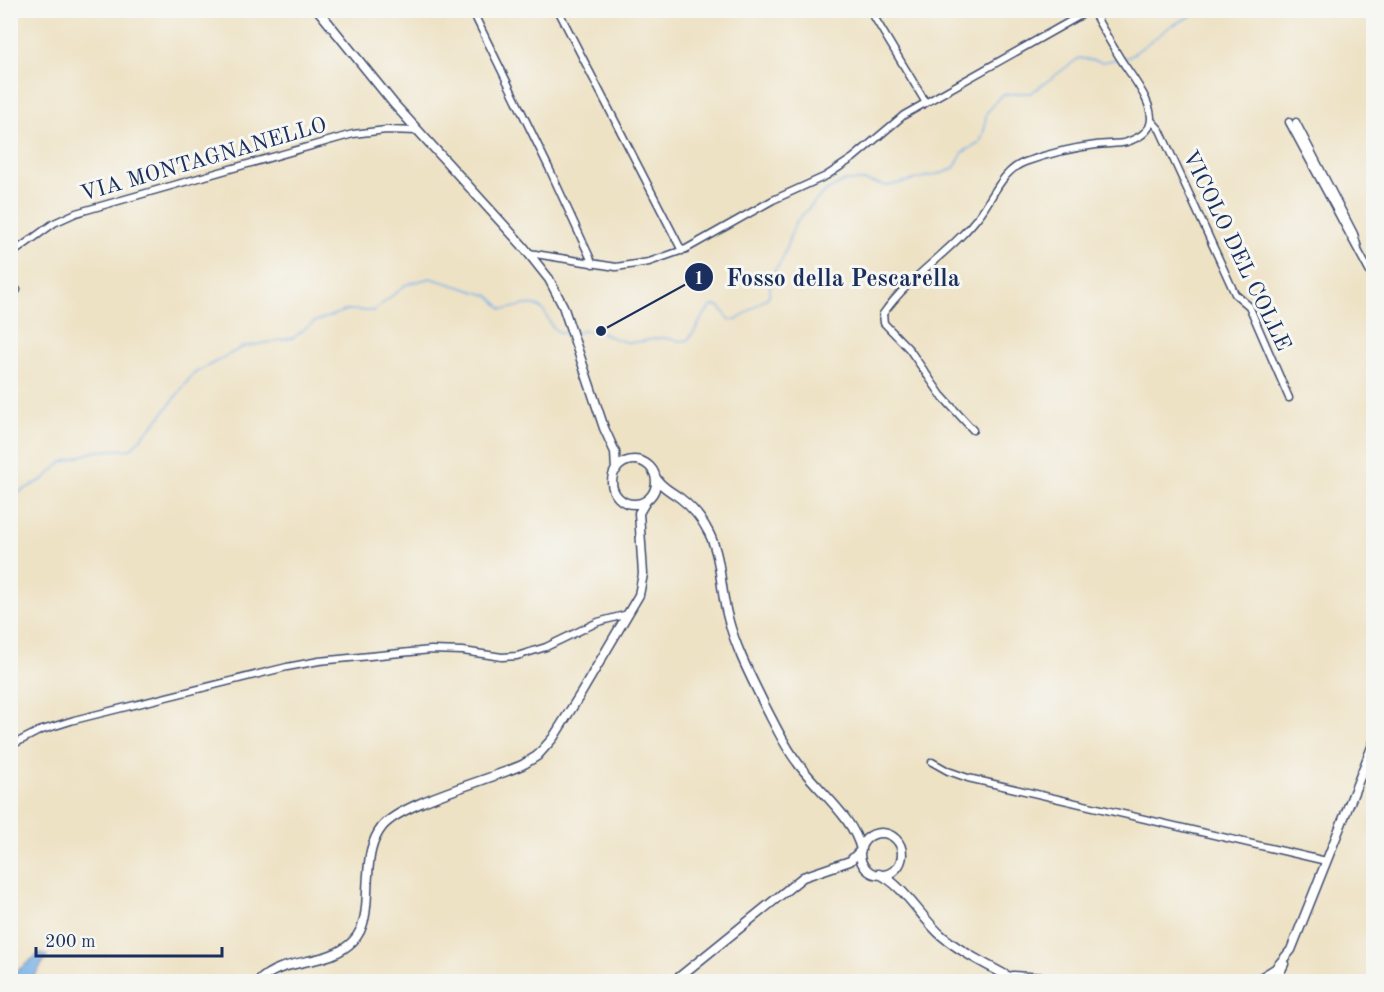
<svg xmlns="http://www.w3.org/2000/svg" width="1384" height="992" font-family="'Old Standard TT',serif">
  <rect width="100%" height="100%" fill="#f6f6f2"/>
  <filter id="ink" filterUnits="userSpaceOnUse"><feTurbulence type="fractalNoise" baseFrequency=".0167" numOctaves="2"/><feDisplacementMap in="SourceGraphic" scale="12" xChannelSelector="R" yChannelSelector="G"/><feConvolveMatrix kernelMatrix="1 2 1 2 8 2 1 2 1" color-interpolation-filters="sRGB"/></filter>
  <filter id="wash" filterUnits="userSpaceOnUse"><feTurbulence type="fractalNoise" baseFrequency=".008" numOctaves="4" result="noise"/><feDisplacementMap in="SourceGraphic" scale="24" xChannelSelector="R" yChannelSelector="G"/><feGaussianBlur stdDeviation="1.35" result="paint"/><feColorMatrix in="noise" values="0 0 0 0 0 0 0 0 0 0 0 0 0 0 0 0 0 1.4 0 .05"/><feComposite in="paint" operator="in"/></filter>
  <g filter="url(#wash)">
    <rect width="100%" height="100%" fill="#eee2c5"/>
    <path fill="#76b0e7" stroke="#4870a2" stroke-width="1.5" d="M40,953L47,956L31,981H11V976Z"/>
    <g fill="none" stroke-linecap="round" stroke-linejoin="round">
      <path stroke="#76b0e7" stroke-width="1.5" d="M1122,58L1129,57L1171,26L1203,10
        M577,332C607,327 602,338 626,342C638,344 651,338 663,338C670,338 680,343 687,340C694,337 701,314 712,306H719L730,320H737L769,296L771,276L781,262L795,223L823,193L845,181H865L888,186L946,172L955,167L963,152L980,143L985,127L986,114L1001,95L1020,93H1031L1079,58L1103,62L1117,59
        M10,497L44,479L61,463L96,451L131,449L161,416L193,374L243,347L293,338L314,322L347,310L374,311L405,285L430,278L490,296L502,309C514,310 524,302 535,305C553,311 544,333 569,334"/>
    </g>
  </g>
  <g filter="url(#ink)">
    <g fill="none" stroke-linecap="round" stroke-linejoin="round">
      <defs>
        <path id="street" d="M472,10L549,168L593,264
          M558,10L682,251
          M870,10L926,103
          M1151,120L1160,130L1235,294L1249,306L1289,398
          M1289,122L1374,280
          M1296,122L1354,234L1358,248
          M529,253L616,267L649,262L686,249L773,200L826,176L853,158L904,115L1090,10
          M10,255L54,223L76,213L353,134L386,130L418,131
          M10,294L17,290
          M973,430L941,395L909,349L884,323L883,314C910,275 953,251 981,213C994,195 1003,170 1025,162C1047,154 1072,148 1096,145C1106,143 1117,145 1127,142C1135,139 1145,135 1149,127C1159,108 1129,73 1120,58C1110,42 1101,26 1092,10
          M10,746L39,731L74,720L287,667L319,661L431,650L463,651L502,657L517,656L546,647L598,622L628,614
          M932,762L948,771L968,778L1326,861"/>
        <path id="secondary" d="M318,10L394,104L522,245L549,279L563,306L604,428L615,452L616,470
          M612 482a22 22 0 1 1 44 0a22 22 0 1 1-44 0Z
          M656,478C662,488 671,491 680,498C692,507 702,519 709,533C722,559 720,590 728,618C736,649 751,677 765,706C775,725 784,745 797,762C816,789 854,817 861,850L850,861L803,877L673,982
          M860 854a21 21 0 1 1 42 0a21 21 0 1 1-42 0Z
          M879,874C904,885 921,918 942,936C965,955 993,968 1019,982
          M1013,976L1100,982
          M258,982C285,955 327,968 353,941C369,925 366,896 368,875C369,858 371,841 382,827C402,802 491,780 524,764L537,756L553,738L580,695L639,595L643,574L639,513L646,501
          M1254,982L1275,969L1291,950L1374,742
          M1275,982L1284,964"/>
      </defs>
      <use href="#street" stroke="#3b4a6d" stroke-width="9"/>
      <use href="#secondary" stroke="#3b4a6d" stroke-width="11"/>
      <use href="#street" stroke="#fff" stroke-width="6"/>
      <use href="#secondary" stroke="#fff" stroke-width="8"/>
    </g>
  </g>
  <g text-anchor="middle" stroke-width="6" stroke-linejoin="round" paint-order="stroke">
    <g font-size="22" fill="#1b2f5e" stroke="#f6f6f2">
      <text transform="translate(203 158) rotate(-16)" y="8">VIA MONTAGNANELLO</text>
      <text transform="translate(1238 250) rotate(64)" y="8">VICOLO DEL COLLE</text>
    </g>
  </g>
  <path fill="none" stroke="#1b2f5e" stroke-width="2" d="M601 331L699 277"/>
  <g fill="#1b2f5e" stroke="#f6f6f2" stroke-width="2">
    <circle cx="601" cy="331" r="6"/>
    <circle cx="699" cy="277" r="15"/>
  </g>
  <g font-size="18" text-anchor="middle" font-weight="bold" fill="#fff">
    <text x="699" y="284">1</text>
  </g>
  <g font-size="24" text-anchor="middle" font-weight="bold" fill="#1b2f5e" stroke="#f6f6f2" stroke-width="6" stroke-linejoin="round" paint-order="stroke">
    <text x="843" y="286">Fosso della Pescarella</text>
  </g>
  <rect width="1384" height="992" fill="none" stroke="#f6f6f2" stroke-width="36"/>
  <path d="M36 947v9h186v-9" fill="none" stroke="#1b2f5e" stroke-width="3"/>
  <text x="45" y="947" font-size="18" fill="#1b2f5e" stroke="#f6f6f2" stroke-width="4.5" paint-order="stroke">200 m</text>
</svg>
